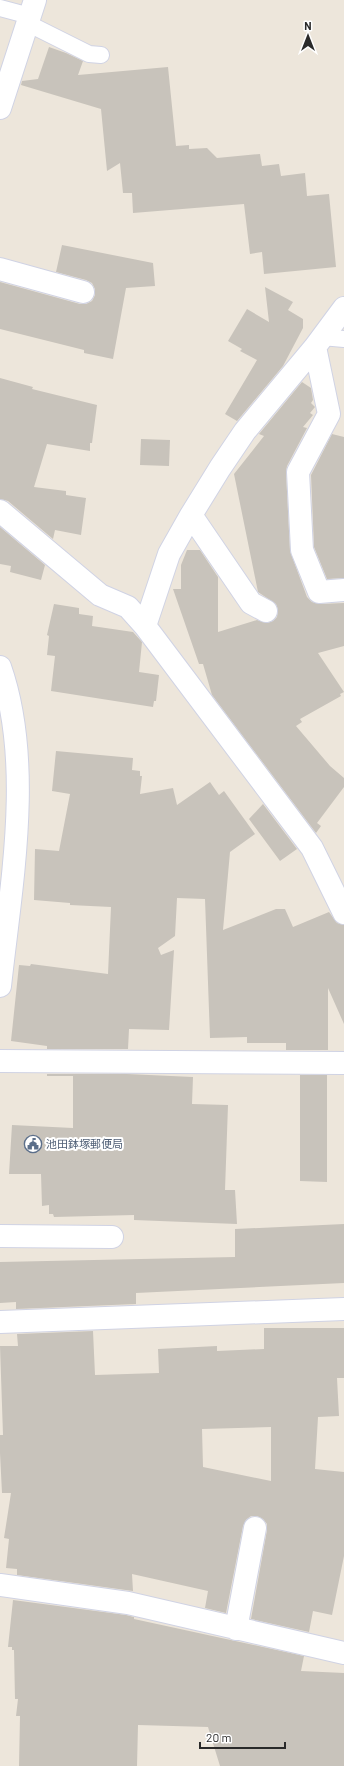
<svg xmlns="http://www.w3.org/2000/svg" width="344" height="1766" font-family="Barlow,'Noto Sans JP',sans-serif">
  <rect width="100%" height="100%" fill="#ede6db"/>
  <path fill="#c8c3bb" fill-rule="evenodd" d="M49,47L66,53L83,61L78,75L168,67L176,146L189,145V149L207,148L217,158L260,154L262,166L279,164L281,176L305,173L307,196L329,194L336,267L264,274L262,252L250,254L244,204L133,213L132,193H123L120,163L107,171L101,109L21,85L22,81L38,79Z
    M62,245L153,263L155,286L126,288L113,359L84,353V350L0,329V282L80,304H86L92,301L95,295V289L92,283L86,280L56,272Z
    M265,287L293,302L288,310L303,319V328L283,366L237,421L225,414L257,360L240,351L242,349L228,341L247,309L269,322Z
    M0,378L33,387L32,389L97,405L92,443H90V451L47,444L34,487L66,491V495L86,498L81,535L55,530L53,539L8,501L0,499Z
    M302,382L311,388L313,400L311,403L315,407L310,413L313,415L303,427L307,428L287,466L286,472L290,551L307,597L312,602L320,604L344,603V646L318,653L344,692L340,694L341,696L300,719L302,722L296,726L330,766L344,778V787L317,823L321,826L316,833L212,695L203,664H199L173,589H181V565L187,550H200L218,577V632L257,620L267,623L273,621L277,617L278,610L276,604L258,592L234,474L264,436L259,434Z
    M332,434L344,437V578L327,579L314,547L311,475Z
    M141,439L170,440L169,466L140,465Z
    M0,527L45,565L41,580L10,572L11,566L0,564Z
    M54,604L79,608V614L93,616L92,626L133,632L142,642L139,672L159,675L156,701H154L153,707L51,691L55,656L47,655L49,636L47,635Z
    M56,751L133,758L132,770L140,771V776H142L140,794L173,788L177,805L210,782L219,795L224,791L255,834L230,852L223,930L276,909H285L293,927L329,912L337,923L344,925V1024L328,988V1050H286V1043H247V1037L210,1038L205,899L177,898L175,936L158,948L161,955L174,950L169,1030L129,1029L128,1049H47V1046L11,1041L19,965L30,966L31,964L108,974L111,907L70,905V903L34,900L35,849L59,851L70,794L52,791Z
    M263,804L297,849L280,861L249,819Z
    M47,1074H127L193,1077L192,1104L228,1105L225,1190H235L237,1224L134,1220V1215L54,1217L53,1214H49V1205L42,1206L41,1174H9L12,1125L73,1128V1076H47Z
    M300,1075H327V1182L300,1181Z
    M344,1224V1283L136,1293V1304L16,1309V1302L0,1303V1262L235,1257V1229Z
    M264,1328H344V1378H337L339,1416L318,1417L315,1469L344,1472V1556L332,1615L313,1611L309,1632L251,1619L267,1530V1524L263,1519L257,1516H251L246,1520L243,1526L226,1613L205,1608L208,1591L132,1574L133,1591L17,1575V1569L6,1568L9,1539L4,1538L11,1493H2L0,1453V1435H3L0,1346H18L17,1334L93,1331L95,1375L159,1373L158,1349L217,1346V1351L264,1349ZM271,1427V1481L203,1467L202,1429Z
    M13,1600L126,1615L134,1617V1619L304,1656L301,1671L344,1673V1766H220L208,1727L138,1725L137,1766H19L20,1716H16L18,1699H15L14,1650H12V1647H8Z"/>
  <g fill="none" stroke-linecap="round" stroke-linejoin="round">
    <defs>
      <path id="lane" d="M0,8L30,16
        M27,23L89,54L101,55
        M322,337L344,339"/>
      <path id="street" d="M0,108L35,0
        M0,269L83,292
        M315,347L329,414L298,472L302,550L319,592L344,590
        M0,511L100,595L128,607L145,626L312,848L344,913
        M191,515L251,603L266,611
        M145,626L169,554L191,515L220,468L245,431L315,347L344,308
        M0,667C34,764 11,885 0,986
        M0,1061L344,1063
        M0,1236L112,1237
        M0,1322L344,1309
        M0,1585L128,1603L344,1653
        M236,1629L255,1528"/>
    </defs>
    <use href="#lane" stroke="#d0d3e4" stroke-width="18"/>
    <use href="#street" stroke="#d0d3e4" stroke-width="24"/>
    <use href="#lane" stroke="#fff" stroke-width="16"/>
    <use href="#street" stroke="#fff" stroke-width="22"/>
  </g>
  <defs>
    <symbol id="civic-ring" viewBox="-11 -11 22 22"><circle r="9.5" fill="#fff" stroke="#5c6f8a" stroke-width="1.5"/><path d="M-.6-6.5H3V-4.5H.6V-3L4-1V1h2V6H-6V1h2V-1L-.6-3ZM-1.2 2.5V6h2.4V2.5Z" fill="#5c6f8a"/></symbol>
  </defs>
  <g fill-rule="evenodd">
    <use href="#civic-ring" x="23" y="1134" width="20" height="20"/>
  </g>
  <g text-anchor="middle" stroke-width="4" stroke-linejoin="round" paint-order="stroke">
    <g font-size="11" fill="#4e5e75" stroke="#fff" text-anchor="start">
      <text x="46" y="1148">池田鉢塚郵便局</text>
    </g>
  </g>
  <g transform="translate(308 36)" stroke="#ffffff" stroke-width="3" paint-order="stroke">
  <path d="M0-3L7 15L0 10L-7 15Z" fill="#2a2a2a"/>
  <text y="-6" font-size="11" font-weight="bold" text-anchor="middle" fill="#2a2a2a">N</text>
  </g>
  <path d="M200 1742v6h85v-6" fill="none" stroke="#2a2a2a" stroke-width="2"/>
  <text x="206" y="1742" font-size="12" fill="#2a2a2a" stroke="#ffffff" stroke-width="3" paint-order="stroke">20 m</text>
</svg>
